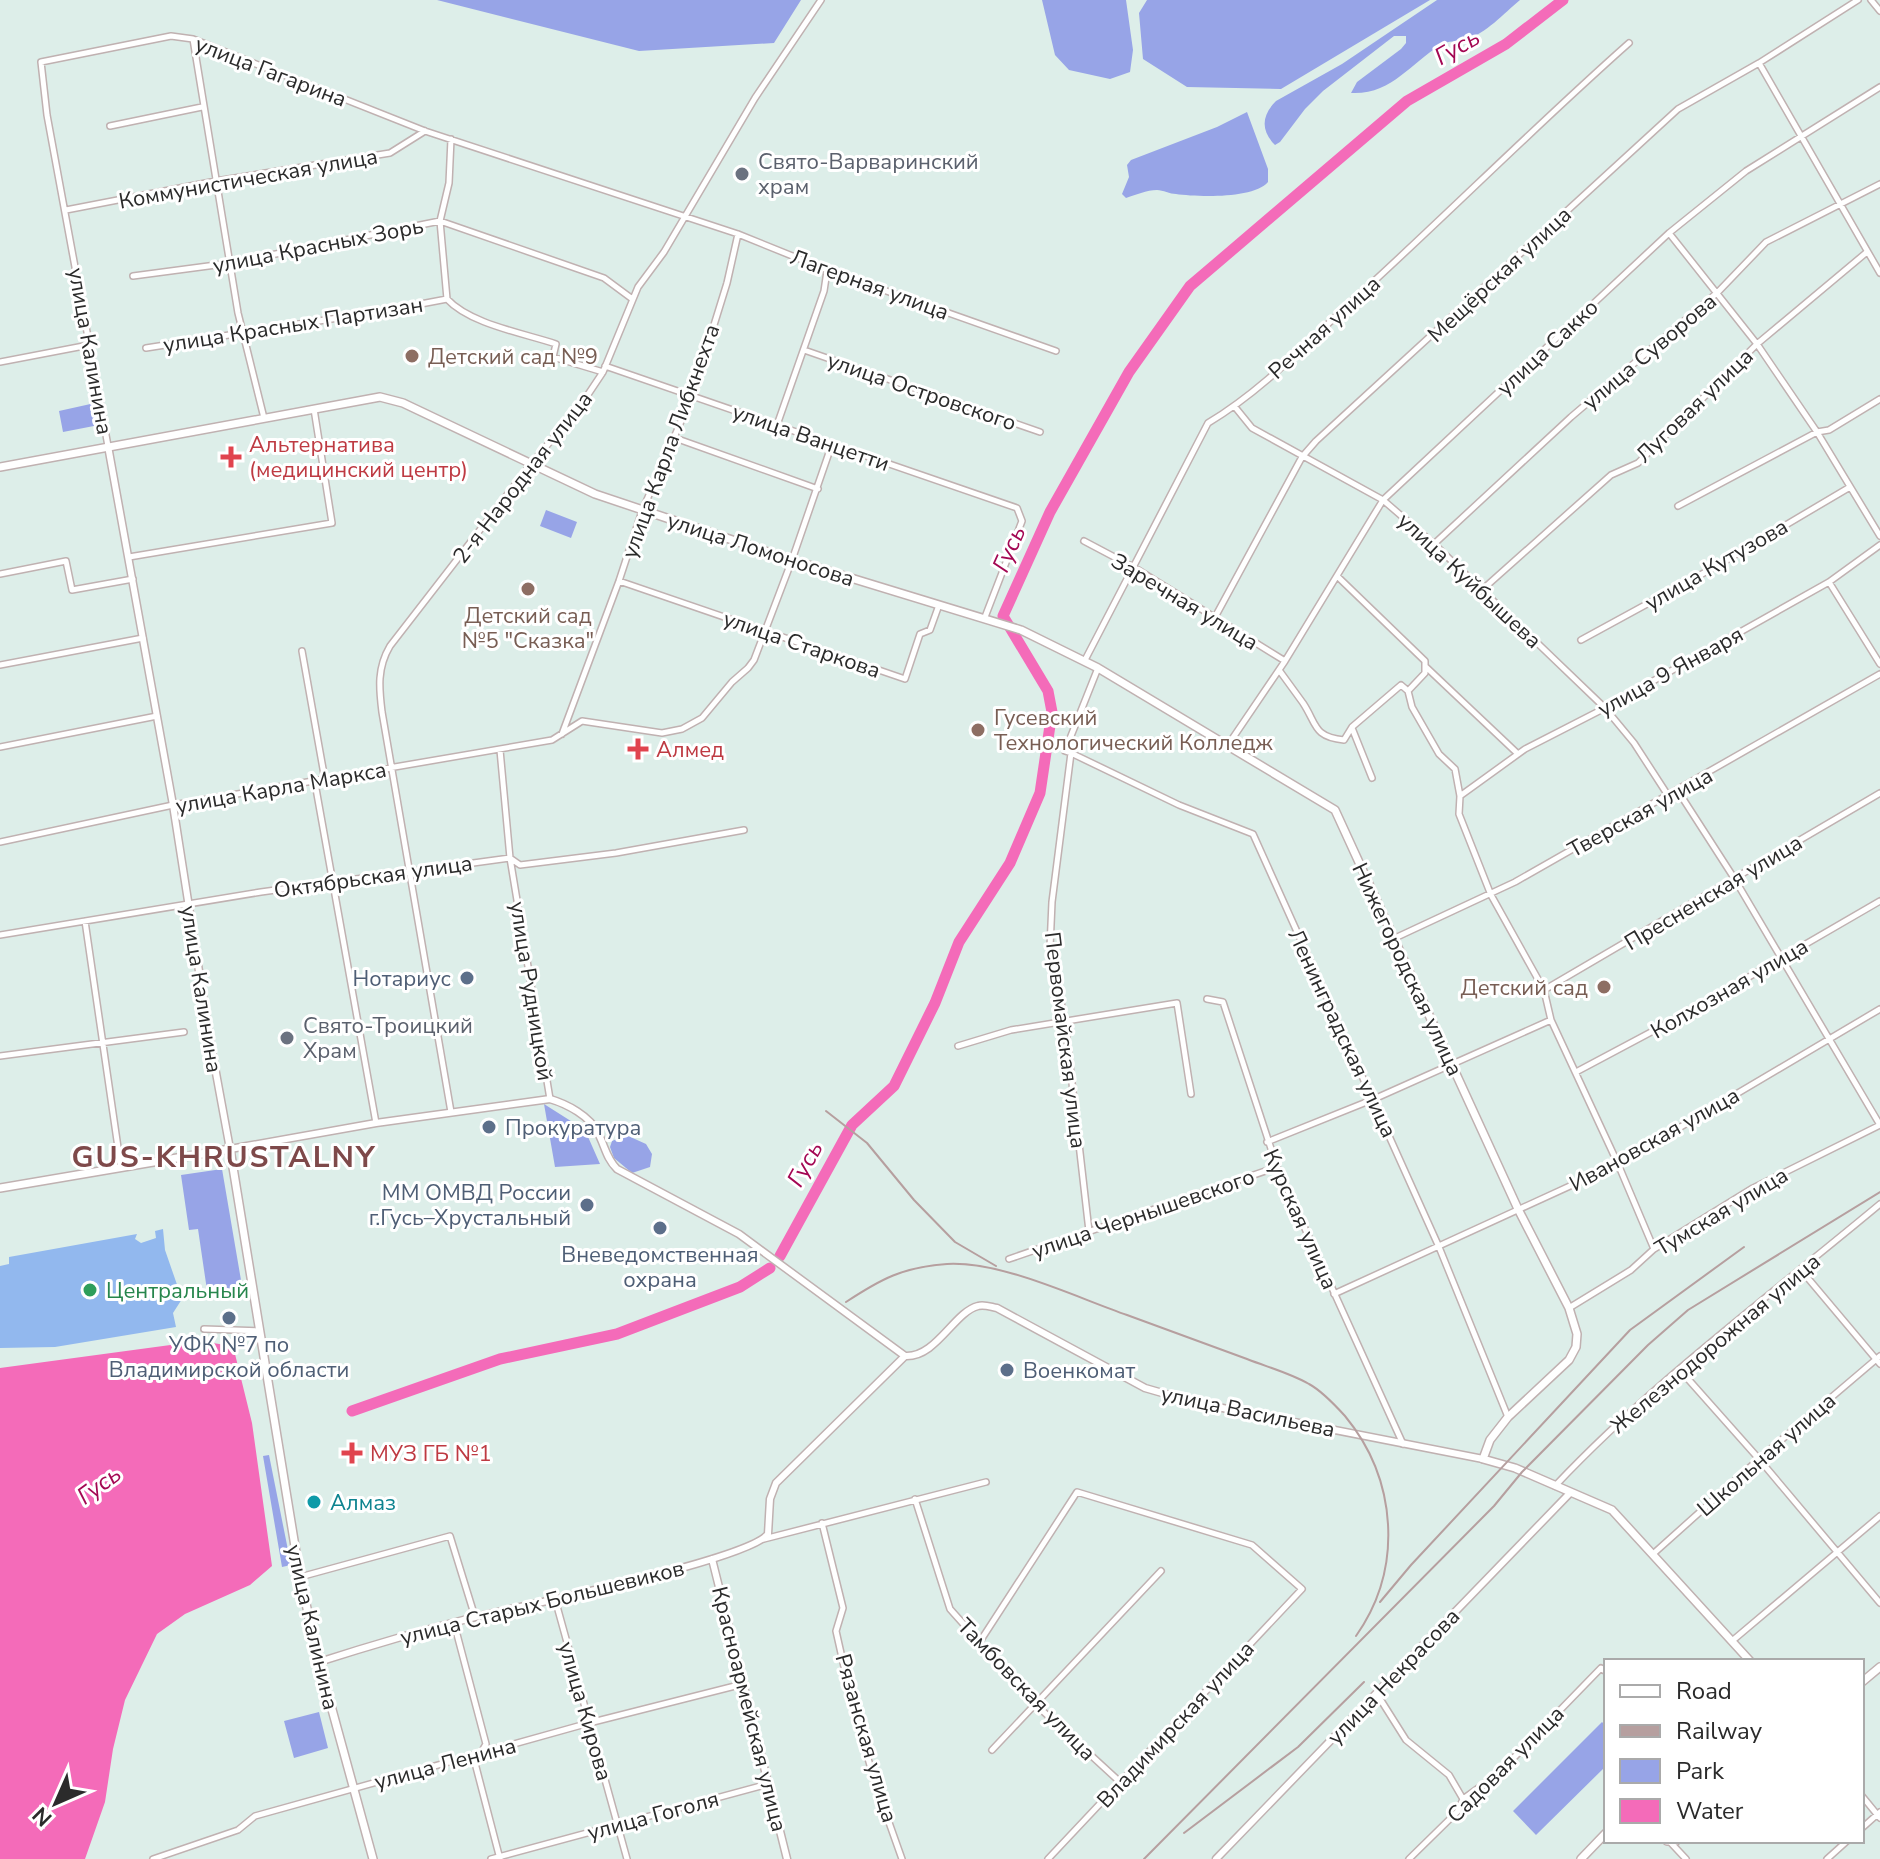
<svg xmlns="http://www.w3.org/2000/svg" width="1880" height="1859" font-family="'Nunito Sans',sans-serif">
  <rect width="100%" height="100%" fill="#ddeee9"/>
  <path fill="#97a4e7" d="M437,0H801L774,43L639,51Z
    M1042,0H1126L1133,50L1130,72L1110,79L1069,70L1055,55Z
    M1147,0H1430L1281,89L1187,87L1143,59L1139,13Z
    M1437,0H1520C1503,14 1487,33 1465,40C1457,42 1448,40 1441,45C1410,63 1392,95 1351,93L1357,82L1401,49L1406,43V36H1394L1323,91L1305,109L1280,142L1275,145C1261,131 1261,116 1276,101L1342,64Z
    M1247,112L1268,169V182C1254,199 1197,197 1176,194C1170,194 1163,190 1157,190C1147,190 1135,195 1126,198L1122,194L1129,177L1127,165L1131,160L1217,127Z
    M95,403L99,425L63,432L59,411Z
    M546,510L577,522L571,538L540,526Z
    M544,1104L585,1130L600,1164L555,1167Z
    M626,1135L646,1144L652,1154L650,1167L632,1173L614,1158L610,1147L612,1141Z
    M222,1169L242,1286L234,1294L208,1297L198,1229L189,1230L181,1175Z
    M269,1455L291,1565L282,1567L263,1456Z
    M319,1712L328,1748L294,1758L284,1721Z
    M1602,1722L1606,1726V1766L1536,1835L1513,1811Z"/>
  <path fill="#92b8ee" d="M163,1229L165,1250L182,1299L173,1313L176,1327L55,1347L0,1348V1266L9,1264V1257L137,1234L135,1239L141,1243L156,1238L155,1231Z"/>
  <path fill="#f46bb9" d="M200,1341L232,1346L235,1354L252,1423L272,1566L250,1585L185,1614L157,1634L125,1700L113,1749L105,1802L85,1859H0V1368Z"/>
  <g fill="none" stroke-linecap="round" stroke-linejoin="round">
    <path stroke="#f46bb9" stroke-width="11" d="M780,1256L852,1125L894,1086L935,1003L959,942L1010,863L1040,793L1052,712L1048,691L1003,616L1050,512L1129,372L1190,286L1407,101L1506,44L1563,0
      M352,1411L500,1359L617,1334L740,1287L770,1268"/>
    <defs>
      <path id="minor" d="M1871,0L1880,11
        M193,39L238,313L264,418
        M1759,63L1880,273
        M110,126L202,107
        M66,210L216,181L390,153L425,131
        M1669,233L1757,344L1817,432L1880,536
        M133,276L231,263L440,221L604,278L631,298
        M447,299L440,221L449,183L451,139
        M146,348L389,310L447,299C470,324 523,333 556,344L553,357L603,372
        M804,350L1040,432
        M0,362L89,345
        M605,366L1017,508L1022,521L985,617
        M1235,407L1252,428L1383,500L1434,544L1605,708L1634,743L1669,797
        M777,425L824,291L827,271
        M675,438L818,489
        M108,446L47,115L41,62L171,36L193,39L425,131L738,234L827,270L1056,351
        M1678,506L1817,432L1829,430L1880,399
        M1084,541L1135,568L1285,661
        M1434,544L1571,417L1718,292L1766,242L1880,184
        M129,557L332,523L314,409
        M0,574L66,561L72,590L133,579
        M1337,576L1425,661V673L1408,691L1412,707L1439,754L1455,769L1460,796L1459,814L1491,895L1544,990L1551,1020L1618,1164L1654,1249
        M619,581L905,679L920,634L930,630L939,605
        M1829,582L1880,664
        M1483,589L1611,475L1638,463L1757,344L1867,252
        M1214,619L1302,457L1316,441L1678,109L1759,63L1858,0
        M1581,640L1713,568L1850,487
        M302,651L325,780
        M1085,660L1208,423C1260,392 1304,346 1348,305C1443,219 1533,128 1629,43
        M0,665L143,638
        M1426,667L1518,754
        M1279,670C1287,681 1295,692 1303,703C1317,724 1313,737 1344,740L1352,727L1401,685L1408,691
        M1352,728L1372,778
        M562,734L619,581L642,511L692,396L727,283L738,234
        M1228,745L1285,661L1383,500L1669,233L1746,171L1880,87
        M0,747L157,716
        M500,750L510,858L550,1099
        M1071,753L1179,805L1253,834L1439,1247L1508,1417
        M315,783L376,1123
        M1460,796L1525,749L1605,708L1829,582L1880,545
        M0,842L173,805L552,740L582,721L662,733L682,729L702,718L732,682L748,668L754,660L792,560L832,444
        M85,921L121,1168
        M0,935L261,892L510,858L520,865L616,853L744,830
        M1395,938L1515,882L1880,674
        M1544,990L1880,793
        M1207,999L1223,1002L1277,1167L1403,1444
        M958,1046L1011,1030L1177,1003L1191,1094
        M0,1056L184,1032
        M1576,1072L1685,1014L1880,901
        M451,1112L382,712C379,688 377,668 390,646L531,464L579,408L603,372L638,287L664,252L755,98L821,0
        M1267,1142L1374,1099L1551,1020
        M1089,1231L1065,1022L1050,947L1052,902L1071,753L1065,751L1098,668
        M1009,1259L1277,1167
        M1801,1270L1880,1364
        M1334,1294L1618,1164L1880,1009
        M1569,1308L1631,1270L1654,1249L1753,1188L1880,1125L1734,878L1678,791
        M204,1329L260,1331
        M1680,1370L1759,1459L1880,1603
        M1555,1486C1653,1382 1771,1295 1880,1204
        M915,1499L950,1609L1034,1703L1120,1782
        M822,1523L843,1608L836,1631L852,1702L875,1783L902,1859
        M764,1539L986,1482
        M1653,1554L1759,1459L1880,1356
        M300,1577L450,1536L475,1617
        M555,1599L627,1859
        M454,1623L486,1744L475,1763L500,1859
        M1732,1641L1880,1516
        M979,1643L1077,1492L1252,1545L1302,1589L1048,1859
        M1377,1694L1406,1740L1449,1775L1463,1799
        M992,1750L1161,1571
        M1862,1796L1880,1818
        M1862,1828L1880,1812
        M1671,1843L1686,1859
        M153,1859L238,1830L255,1816L589,1723L743,1684
        M491,1859L768,1784
        M1409,1859L1458,1811L1463,1799L1498,1774L1601,1668L1606,1672
        M1827,1859L1847,1841"/>
      <path id="tertiary" d="M108,446L173,805L209,1035L230,1149L376,1123L550,1099C567,1104 590,1116 598,1133C605,1146 606,1158 617,1169L739,1234L905,1356
        M905,1356C936,1358 954,1312 978,1306C984,1304 991,1307 997,1308L1145,1388L1197,1403L1483,1459
        M712,1559L787,1859
        M319,1662C369,1646 420,1631 471,1618C517,1607 748,1560 768,1534L770,1499L776,1483L905,1356
        M1216,1859L1570,1493"/>
      <path id="secondary" d="M0,467L380,397L403,403L595,494L792,560L1021,630L1098,668L1335,810L1518,1209L1569,1308L1577,1334L1576,1347L1569,1360L1508,1417L1490,1440L1483,1459L1515,1468L1612,1510L1750,1661
        M0,1188L230,1149L300,1577L319,1662L373,1859
        M1862,1682L1880,1667
        M1667,1841H1676
        M1581,1859L1606,1833"/>
    </defs>
    <use href="#minor" stroke="#c0b1b1" stroke-width="8"/>
    <use href="#tertiary" stroke="#c0b1b1" stroke-width="9"/>
    <use href="#secondary" stroke="#c0b1b1" stroke-width="10"/>
    <use href="#minor" stroke="#fff" stroke-width="5"/>
    <use href="#tertiary" stroke="#fff" stroke-width="6"/>
    <use href="#secondary" stroke="#fff" stroke-width="7"/>
    <path stroke="#b69f9f" stroke-width="2" d="M826,1111L867,1143L914,1200L955,1242L996,1266
      M846,1302C881,1279 903,1267 947,1264C1002,1261 1075,1297 1127,1315C1167,1330 1207,1344 1247,1359C1267,1367 1290,1373 1309,1384C1322,1391 1335,1405 1345,1416C1397,1479 1404,1568 1356,1636
      M1380,1602L1411,1565L1630,1330L1744,1247
      M1184,1833L1298,1747L1364,1682
      M1144,1859L1494,1506L1522,1472L1648,1345L1688,1310L1880,1192"/>
  </g>
  <g fill="#6b7280" stroke="#fff" stroke-width="3">
    <circle cx="742" cy="174" r="8"/>
    <circle cx="287" cy="1038" r="8"/>
  </g>
  <g fill="#8d6e63" stroke="#fff" stroke-width="3">
    <circle cx="412" cy="356" r="8"/>
    <circle cx="528" cy="589" r="8"/>
    <circle cx="978" cy="730" r="8"/>
    <circle cx="1604" cy="987" r="8"/>
  </g>
  <g fill="#e0444e" stroke="#fff" stroke-width="3">
    <path d="M227 445h8v8h8v8h-8v8h-8v-8h-8v-8h8z"/>
    <path d="M634 737h8v8h8v8h-8v8h-8v-8h-8v-8h8z"/>
    <path d="M348 1441h8v8h8v8h-8v8h-8v-8h-8v-8h8z"/>
  </g>
  <g fill="#5c6f8a" stroke="#fff" stroke-width="3">
    <circle cx="467" cy="978" r="8"/>
    <circle cx="489" cy="1127" r="8"/>
    <circle cx="587" cy="1205" r="8"/>
    <circle cx="660" cy="1228" r="8"/>
    <circle cx="229" cy="1318" r="8"/>
    <circle cx="1007" cy="1370" r="8"/>
  </g>
  <circle fill="#2e9e5b" stroke="#fff" stroke-width="3" cx="90" cy="1290" r="8"/>
  <circle fill="#0f9aa8" stroke="#fff" stroke-width="3" cx="314" cy="1502" r="8"/>
  <g text-anchor="middle" stroke-width="6" stroke-linejoin="round" paint-order="stroke">
    <g font-size="22" fill="#2b2b2b" stroke="#fff">
      <text transform="translate(271 71) rotate(21)" y="8">улица Гагарина</text>
      <text transform="translate(248 178) rotate(-10)" y="8">Коммунистическая улица</text>
      <text transform="translate(318 245) rotate(-11)" y="8">улица Красных Зорь</text>
      <text transform="translate(1499 274) rotate(-43)" y="8">Мещёрская улица</text>
      <text transform="translate(870 284) rotate(20)" y="8">Лагерная улица</text>
      <text transform="translate(293 324) rotate(-9)" y="8">улица Красных Партизан</text>
      <text transform="translate(1324 327) rotate(-42)" y="8">Речная улица</text>
      <text transform="translate(1547 347) rotate(-43)" y="8">улица Сакко</text>
      <text transform="translate(91 351) rotate(80)" y="8">улица Калинина</text>
      <text transform="translate(1649 351) rotate(-40)" y="8">улица Суворова</text>
      <text transform="translate(922 391) rotate(19)" y="8">улица Островского</text>
      <text transform="translate(1694 405) rotate(-44)" y="8">Луговая улица</text>
      <text transform="translate(811 437) rotate(19)" y="8">улица Ванцетти</text>
      <text transform="translate(670 441) rotate(-70)" y="8">улица Карла Либкнехта</text>
      <text transform="translate(522 477) rotate(-52)" y="8">2-я Народная улица</text>
      <text transform="translate(761 549) rotate(18)" y="8">улица Ломоносова</text>
      <text transform="translate(1716 564) rotate(-30)" y="8">улица Кутузова</text>
      <text transform="translate(1470 580) rotate(43)" y="8">улица Куйбышева</text>
      <text transform="translate(1185 601) rotate(31)" y="8">Заречная улица</text>
      <text transform="translate(802 644) rotate(19)" y="8">улица Старкова</text>
      <text transform="translate(1670 671) rotate(-29)" y="8">улица 9 Января</text>
      <text transform="translate(281 787) rotate(-10)" y="8">улица Карла Маркса</text>
      <text transform="translate(1640 812) rotate(-29)" y="8">Тверская улица</text>
      <text transform="translate(373 876) rotate(-8)" y="8">Октябрьская улица</text>
      <text transform="translate(1713 892) rotate(-31)" y="8">Пресненская улица</text>
      <text transform="translate(1408 969) rotate(65)" y="8">Нижегородская улица</text>
      <text transform="translate(1729 988) rotate(-30)" y="8">Колхозная улица</text>
      <text transform="translate(202 989) rotate(81)" y="8">улица Калинина</text>
      <text transform="translate(532 991) rotate(81)" y="8">улица Рудницкой</text>
      <text transform="translate(1343 1033) rotate(65)" y="8">Ленинградская улица</text>
      <text transform="translate(1066 1040) rotate(83)" y="8">Первомайская улица</text>
      <text transform="translate(1654 1139) rotate(-29)" y="8">Ивановская улица</text>
      <text transform="translate(1721 1211) rotate(-31)" y="8">Тумская улица</text>
      <text transform="translate(1143 1213) rotate(-19)" y="8">улица Чернышевского</text>
      <text transform="translate(1301 1219) rotate(66)" y="8">Курская улица</text>
      <text transform="translate(1715 1343) rotate(-40)" y="8">Железнодорожная улица</text>
      <text transform="translate(1248 1411) rotate(12)" y="8">улица Васильева</text>
      <text transform="translate(1766 1454) rotate(-41)" y="8">Школьная улица</text>
      <text transform="translate(542 1602) rotate(-14)" y="8">улица Старых Большевиков</text>
      <text transform="translate(313 1627) rotate(77)" y="8">улица Калинина</text>
      <text transform="translate(1393 1676) rotate(-46)" y="8">улица Некрасова</text>
      <text transform="translate(1027 1689) rotate(46)" y="8">Тамбовская улица</text>
      <text transform="translate(750 1709) rotate(76)" y="8">Красноармейская улица</text>
      <text transform="translate(586 1711) rotate(74)" y="8">улица Кирова</text>
      <text transform="translate(1175 1724) rotate(-47)" y="8">Владимирская улица</text>
      <text transform="translate(867 1738) rotate(74)" y="8">Рязанская улица</text>
      <text transform="translate(445 1763) rotate(-15)" y="8">улица Ленина</text>
      <text transform="translate(1505 1764) rotate(-45)" y="8">Садовая улица</text>
      <text transform="translate(653 1815) rotate(-15)" y="8">улица Гоголя</text>
    </g>
    <g font-size="22" fill="#5b616d" stroke="#fff" text-anchor="start">
      <text x="758" y="169">Свято-Варваринский<tspan x="758" dy="25">храм</tspan></text>
      <text x="303" y="1033">Свято-Троицкий<tspan x="303" dy="25">Храм</tspan></text>
    </g>
    <g font-size="22" fill="#785e54" stroke="#fff" text-anchor="start">
      <text x="428" y="364">Детский сад №9</text>
      <text x="528" y="623" text-anchor="middle">Детский сад<tspan x="528" dy="25">№5 "Сказка"</tspan></text>
      <text x="994" y="725">Гусевский<tspan x="994" dy="25">Технологический Колледж</tspan></text>
      <text x="1588" y="995" text-anchor="end">Детский сад</text>
    </g>
    <g font-size="22" fill="#be3a42" stroke="#fff" text-anchor="start">
      <text x="249" y="452">Альтернатива<tspan x="249" dy="25">(медицинский центр)</tspan></text>
      <text x="656" y="757">Алмед</text>
      <text x="370" y="1461">МУЗ ГБ №1</text>
    </g>
    <g font-size="22" fill="#4e5e75" stroke="#fff" text-anchor="end">
      <text x="451" y="986">Нотариус</text>
      <text x="505" y="1135" text-anchor="start">Прокуратура</text>
      <text x="571" y="1200">ММ ОМВД России<tspan x="571" dy="25">г.Гусь–Хрустальный</tspan></text>
      <text x="660" y="1262" text-anchor="middle">Вневедомственная<tspan x="660" dy="25">охрана</tspan></text>
      <text x="229" y="1352" text-anchor="middle">УФК №7 по<tspan x="229" dy="25">Владимирской области</tspan></text>
      <text x="1023" y="1378" text-anchor="start">Военкомат</text>
    </g>
    <g font-size="22" fill="#27864d" stroke="#fff" text-anchor="start">
      <text x="106" y="1298">Центральный</text>
    </g>
    <g font-size="22" fill="#0d838f" stroke="#fff" text-anchor="start">
      <text x="330" y="1510">Алмаз</text>
    </g>
    <g font-size="24" font-style="italic" fill="#a30753" stroke="#fff">
      <text transform="translate(1457 47) rotate(-30)" y="8">Гусь</text>
      <text transform="translate(1009 549) rotate(-66)" y="8">Гусь</text>
      <text transform="translate(805 1164) rotate(-61)" y="8">Гусь</text>
      <text transform="translate(99 1485) rotate(-36)" y="8">Гусь</text>
    </g>
    <g font-size="30" font-weight="bold" letter-spacing="2" fill="#7e494a" stroke="#fff">
      <text x="224" y="1167">GUS-KHRUSTALNY</text>
    </g>
  </g>
  <rect x="1604" y="1659" width="260" height="184" fill="#ffffff" stroke="#aaaaaa" stroke-width="2"/>
  <rect x="1620" y="1685" width="40" height="12" fill="#ffffff" stroke="#aaaaaa" stroke-width="2"/>
  <text x="1676" y="1699" font-size="24" fill="#2b2b2b">Road</text>
  <rect x="1620" y="1725" width="40" height="12" fill="#b69f9f" stroke="#aaaaaa" stroke-width="2"/>
  <text x="1676" y="1739" font-size="24" fill="#2b2b2b">Railway</text>
  <rect x="1620" y="1759" width="40" height="24" fill="#97a4e7" stroke="#aaaaaa" stroke-width="2"/>
  <text x="1676" y="1779" font-size="24" fill="#2b2b2b">Park</text>
  <rect x="1620" y="1799" width="40" height="24" fill="#f46bb9" stroke="#aaaaaa" stroke-width="2"/>
  <text x="1676" y="1819" font-size="24" fill="#2b2b2b">Water</text>
  <g transform="translate(56 1803) rotate(225)" stroke="#ffffff" stroke-width="6" paint-order="stroke">
  <path d="M0-6L14 30L0 20L-14 30Z" fill="#2b2b2b"/>
  <text y="-12" font-size="22" font-weight="bold" text-anchor="middle" fill="#2b2b2b">N</text>
  </g>
</svg>
